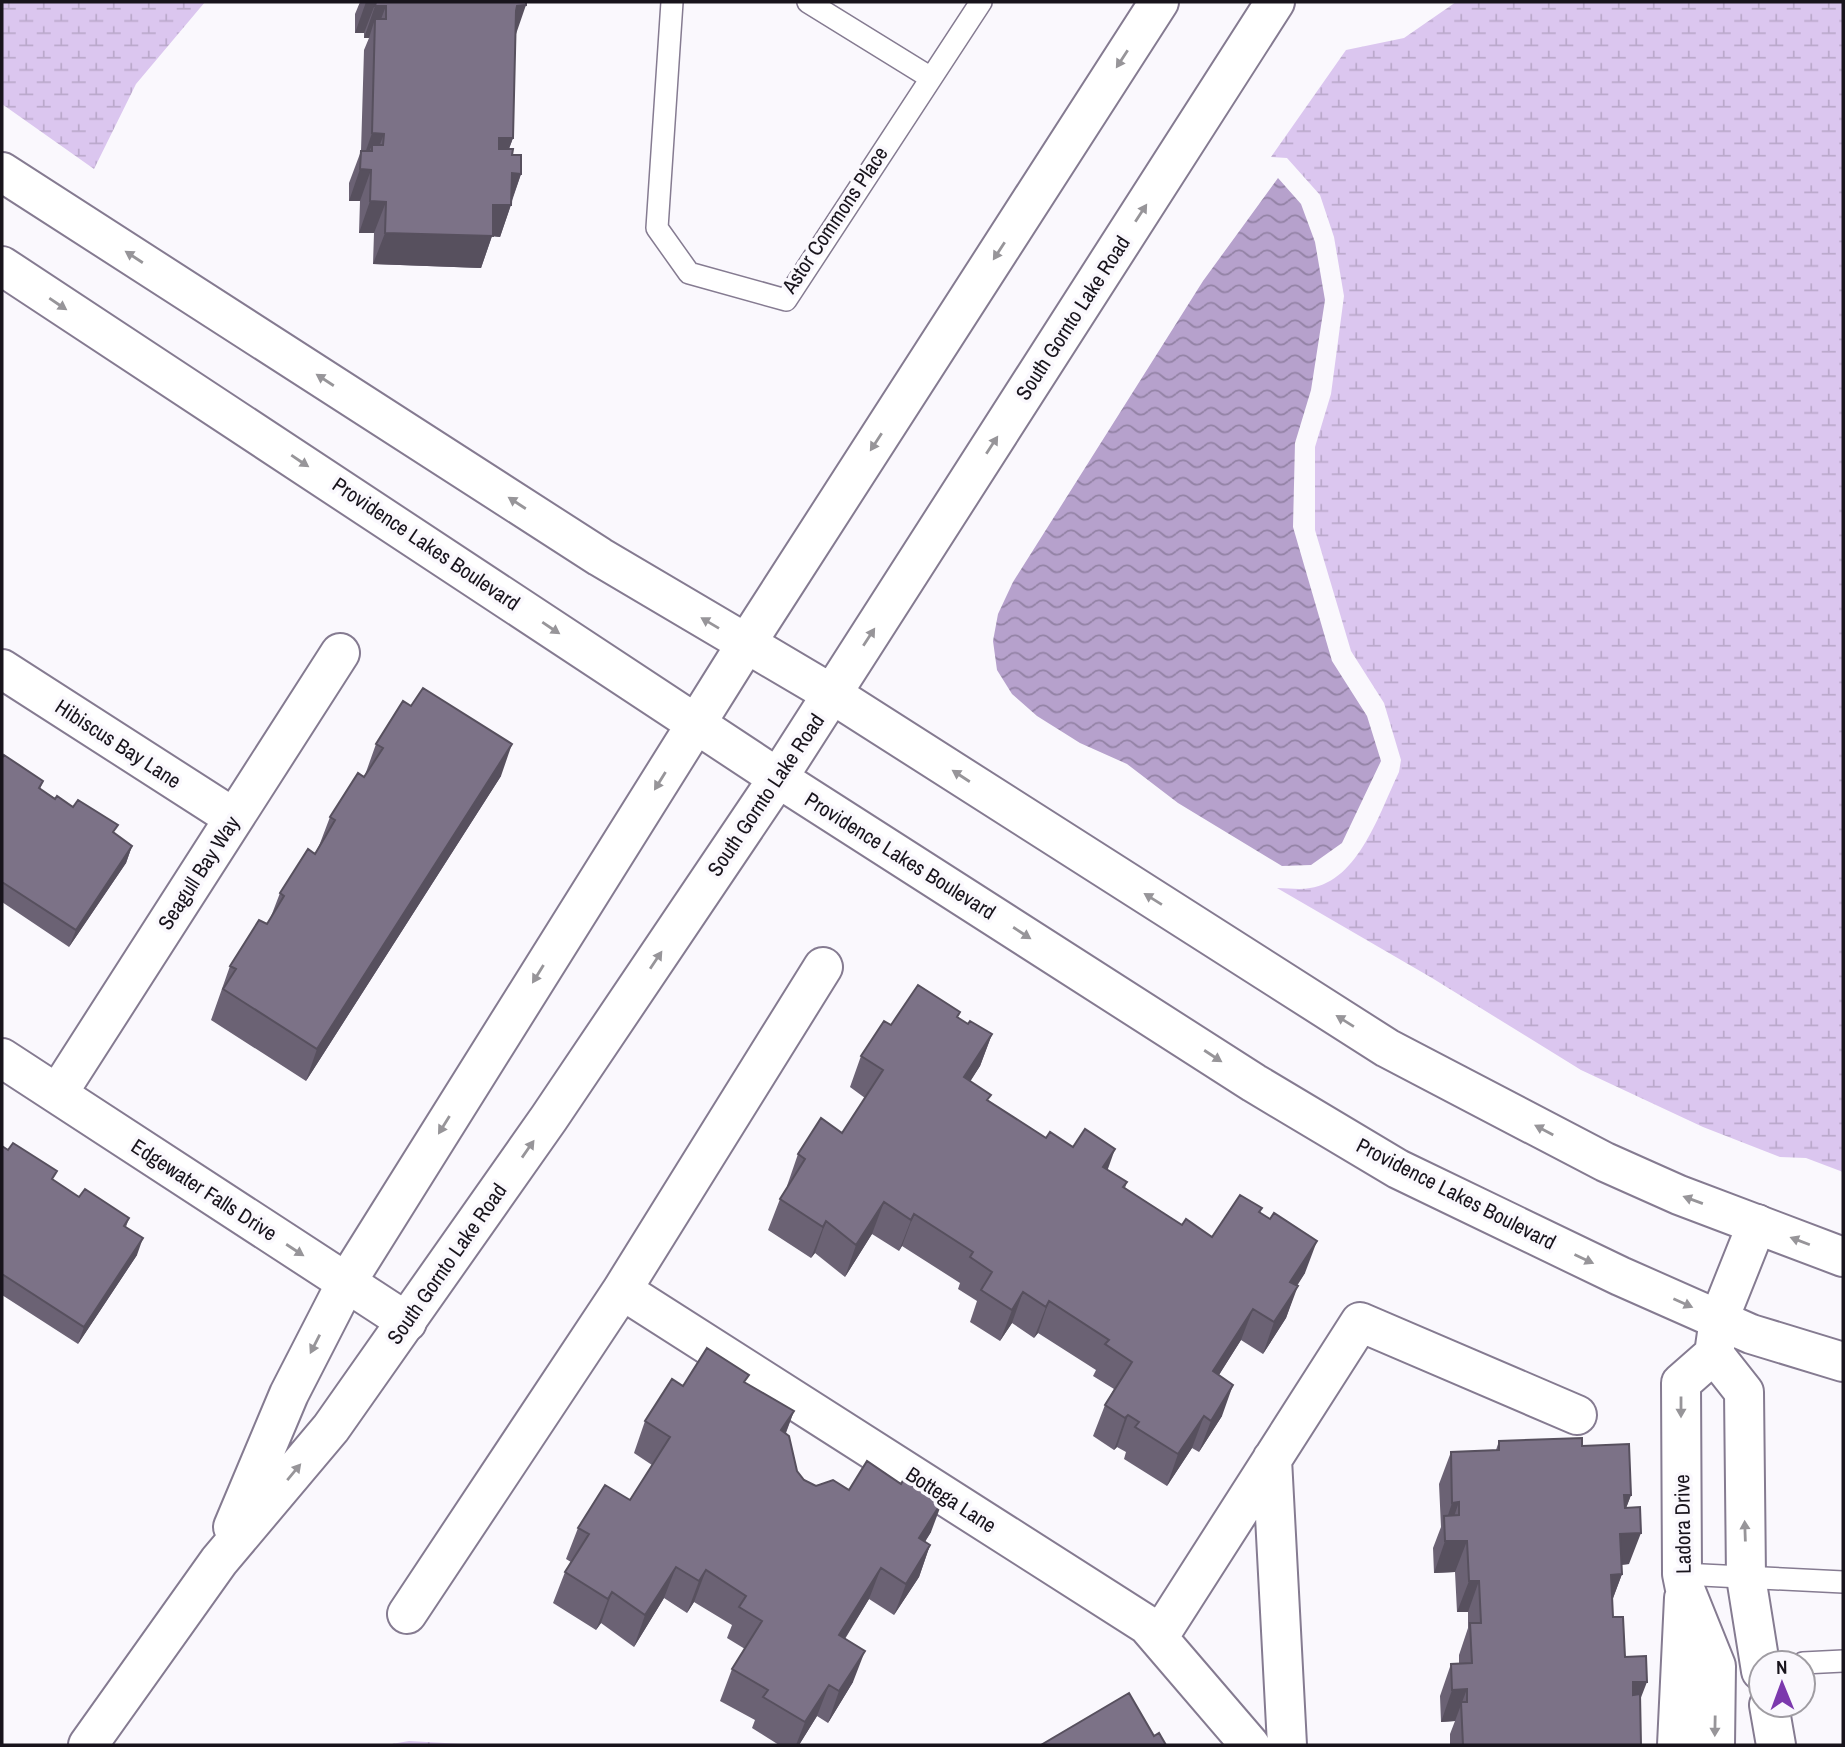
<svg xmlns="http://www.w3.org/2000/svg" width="1845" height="1747" font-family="'Archivo Narrow',sans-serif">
  <defs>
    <pattern id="wetland-marsh" width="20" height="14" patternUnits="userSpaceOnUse" patternTransform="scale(1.75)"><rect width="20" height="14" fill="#dbc6ef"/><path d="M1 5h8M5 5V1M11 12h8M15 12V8" fill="none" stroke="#bba9cc"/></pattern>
    <pattern id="water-waves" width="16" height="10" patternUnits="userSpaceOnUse" patternTransform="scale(1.75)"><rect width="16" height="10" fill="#b6a1cc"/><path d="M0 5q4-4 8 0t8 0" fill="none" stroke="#9382a5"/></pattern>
  </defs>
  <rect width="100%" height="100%" fill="#faf8fd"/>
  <path fill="url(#wetland-marsh)" d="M2,2H205L136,84L94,169L2,104Z
    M1456,2H1843V1172L1806,1158L1780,1157L1703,1127L1581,1070L1432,978L1277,888C1288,888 1300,890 1310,888C1359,881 1380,811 1399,772L1401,760L1384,703L1351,651L1315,530V447L1331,394L1344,296L1334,237L1320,195L1287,158L1271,157L1346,50L1404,38Z
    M409,1741L480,1745H386Z"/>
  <path fill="url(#water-waves)" d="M1278,178L1301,204L1315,242L1325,300L1311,390L1295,443L1293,527L1332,661L1367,716L1381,761L1342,843L1311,865L1282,866L1178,803L1127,764L1080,743L1037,716L1012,694L997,670L993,641L998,614L1013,582L1203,281Z"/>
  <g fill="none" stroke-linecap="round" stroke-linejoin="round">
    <defs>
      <path id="service" d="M672,2L657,228L689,273L786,300L981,2
        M808,2L931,78
        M1682,1574L1843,1582
        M1803,1663L1843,1661"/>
      <path id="minor" d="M2,669L234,818
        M2,1058L407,1322
        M58,1093L340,653
        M622,1290L1147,1625L1250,1745
        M1714,1354L1744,1392L1746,1577L1761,1671
        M1272,1459L1287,1745
        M407,1614L622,1290L823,967
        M1158,1638L1360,1322L1577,1415
        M1769,1705L1776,1745
        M1677,1745L1684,1598
        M1715,1745L1716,1666L1685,1589L1682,1574L1681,1383L1714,1354L1719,1319L1757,1224"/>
      <path id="tertiary" d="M2,172L600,557L832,694L1387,1048L1605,1162L1679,1195L1843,1257
        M2,266L778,778L1254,1083L1398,1169L1620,1276L1751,1334L1843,1362
        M233,1527L289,1394L346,1283L746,644L1159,2
        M88,1745L219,1561L331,1428L549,1118L778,778L1275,2"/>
    </defs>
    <use href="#service" stroke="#857b91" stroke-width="24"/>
    <use href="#minor" stroke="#857b91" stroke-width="42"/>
    <use href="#tertiary" stroke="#857b91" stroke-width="42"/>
    <use href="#service" stroke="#fff" stroke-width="21"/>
    <use href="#minor" stroke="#fff" stroke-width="38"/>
    <use href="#tertiary" stroke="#fff" stroke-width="38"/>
  </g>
  <path fill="#6b6274" d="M360,2H526L515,35L513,138L509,149L521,174L500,237L492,236L481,268L373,264L374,233H359L360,201H349V183L361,151L364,50L369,38H364V33H355V14Z
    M376,744L501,776L306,1081L211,1020L230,966L267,924L270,919L280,893L315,854L319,846L330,817L365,775Z
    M2,758L43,781L40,789L115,834L132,846L126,863L69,947L2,902Z
    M958,1018L968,1024L992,1034L980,1066L970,1081L989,1101L1046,1138L1108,1170L1127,1182L1125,1188L1182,1225L1212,1237L1262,1208L1260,1213L1305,1273L1297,1286L1286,1318L1263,1354L1241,1340L1219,1375L1222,1416L1199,1452L1192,1448L1167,1486L1124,1459L1126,1452L1117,1447L1114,1450L1093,1436L1105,1405L1114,1389L1093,1376L1096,1370L1038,1333L1034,1338L1012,1323L1000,1341L970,1322L977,1301L958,1289L960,1283L902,1246L899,1251L872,1234L845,1277L815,1253L811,1258L768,1230L780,1199L788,1186H787L798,1154L842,1133L865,1098L850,1087L861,1056L891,1025Z
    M2,1146L79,1197L129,1218L126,1227L137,1255L78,1344L2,1295Z
    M746,1383L794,1411L786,1433L797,1471L804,1480L816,1486L849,1490L931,1532L925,1542L930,1545L919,1577L894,1615L869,1599L845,1639L853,1682L828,1723L817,1716L799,1745H779L752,1728L755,1720L720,1701L732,1669L745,1649L727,1638L732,1625L694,1602L687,1613L664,1598L634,1647L601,1623L596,1630L553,1603L565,1572L571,1562L566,1559L578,1528L630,1500L652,1465L634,1453L645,1421L683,1386Z
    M1499,1441L1582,1446L1631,1495L1626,1508L1629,1564L1621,1565L1622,1574L1612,1601L1613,1617L1640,1701L1641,1745H1450V1734L1455,1721L1441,1722L1440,1696L1451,1664H1459V1655L1468,1628V1612H1457L1455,1572L1434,1573L1433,1548L1441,1527L1439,1484L1451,1452L1496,1450Z"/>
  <path fill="#57505e" d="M366,2H376L364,33H355Z
    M526,5L515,37L517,6Z
    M375,6H386L375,35V19L369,38H364Z
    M372,133L384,134L372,165V145L364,165H361Z
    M499,138H513L501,169L488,170Z
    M360,169L371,170L360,201H349Z
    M512,173L521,174L510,205H511L500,237L492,236L481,268L373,264L385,233L493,205Z
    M370,201L386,202L374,233H359Z
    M512,744L501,776L306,1081L317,1049Z
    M132,846L126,863L69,947L76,930Z
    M992,1034L980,1066L953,1109L964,1077Z
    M1115,1149L1104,1180L1103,1167Z
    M884,1202L872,1234L845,1277L856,1245Z
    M914,1214L902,1246L899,1251L911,1220Z
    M826,1221L815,1253L811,1258L823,1227Z
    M143,1238L137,1255L78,1344L84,1327Z
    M1317,1241L1305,1273L1278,1313L1290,1282Z
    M1298,1286L1286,1318L1263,1354L1274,1322Z
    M1023,1292L1012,1323L1000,1341L1012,1310Z
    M1049,1301L1038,1333L1034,1338L1046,1307Z
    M1253,1309L1241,1340L1201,1403L1213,1371Z
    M1233,1385L1222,1416L1199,1452L1211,1421Z
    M794,1411L782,1442L781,1430Z
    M1128,1415L1117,1447L1114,1450L1125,1418Z
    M1204,1416L1192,1448L1167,1486L1178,1454Z
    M1624,1495H1631L1619,1527Z
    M943,1500L931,1532L907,1569L919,1538Z
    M1459,1502L1448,1534L1445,1524L1452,1503Z
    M1641,1533L1629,1564L1608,1566L1620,1534Z
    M1445,1541H1467L1455,1572L1434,1573Z
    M930,1545L919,1577L894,1615L906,1584Z
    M676,1567L664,1598L634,1647L645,1615Z
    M881,1568L869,1599L827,1667L839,1635Z
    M706,1570L694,1602L687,1613L699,1581Z
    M1622,1574L1610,1606L1611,1575Z
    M1469,1581H1479L1468,1612H1457Z
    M612,1592L601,1623L596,1630L608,1599Z
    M865,1651L853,1682L828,1723L839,1691Z
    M1633,1682H1647L1635,1713L1621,1714Z
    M829,1685L817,1716L799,1745H796L805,1722Z
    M1467,1689L1455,1721L1441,1722L1452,1690Z"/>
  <path fill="#7c7287" stroke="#57505e" stroke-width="2" d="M376,2H526V5L517,6L516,11L513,138H499V149H513L512,155H521V174L512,173L511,205H493V236L385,233L386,202L370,201L371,170L360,169L361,151H372V145H383L384,134L372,133L375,19H386V6H375Z
    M423,688L512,744L317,1049L223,989L236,969L230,966L259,920L267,924L284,896L280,893L308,849L315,854L335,820L330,817L358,773L364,777L383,748L376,744L403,701L411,706Z
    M4,755L43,781L39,788L55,799L57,796L73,807L78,800L118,825L113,832L132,846L76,930L2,882V758Z
    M918,985L960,1012L957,1017L968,1024L970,1021L992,1034L964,1077L991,1095L987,1100L1046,1138L1050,1132L1073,1147L1085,1129L1115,1149L1103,1167L1127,1182L1123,1187L1182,1225L1186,1219L1212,1237L1240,1195L1262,1208L1259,1212L1270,1219L1274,1213L1317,1241L1290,1282L1298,1286L1274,1322L1253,1309L1213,1371L1233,1385L1211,1421L1204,1416L1178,1454L1135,1427L1139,1422L1128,1415L1125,1418L1105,1405L1132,1362L1105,1344L1109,1340L1049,1301L1046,1307L1023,1292L1012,1310L981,1290L992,1272L970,1257L973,1252L914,1214L911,1220L884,1202L856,1245L826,1221L823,1227L780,1199L805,1159L798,1154L821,1118L842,1133L883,1070L861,1056L884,1021L891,1025Z
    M13,1143L57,1171L52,1179L79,1197L85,1189L129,1218L124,1226L143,1238L84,1327L2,1274V1146L8,1150Z
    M707,1348L749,1375L744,1382L794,1411L781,1430L789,1436L797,1471L804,1480L816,1486L833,1480L849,1490L867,1461L901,1484L905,1477L943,1500L919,1538L930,1545L906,1584L881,1568L839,1635L865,1651L839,1691L829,1685L805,1722L763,1697L768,1690L732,1669L762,1621L739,1607L746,1596L706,1570L699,1581L676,1567L645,1615L612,1592L608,1599L565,1572L589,1534L578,1528L605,1485L630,1500L670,1437L645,1421L672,1379L683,1386Z
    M1582,1438V1446L1629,1444L1631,1495H1624L1625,1508L1640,1507L1641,1533L1620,1534L1622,1574L1611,1575L1613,1617H1623L1625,1657L1646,1656L1647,1682H1633V1695L1640,1694L1641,1745H1463L1461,1702H1467V1689L1452,1690L1451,1664L1472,1663L1470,1623H1481L1479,1581H1469L1467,1541H1445L1444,1516L1459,1515V1502L1452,1503L1451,1452L1499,1450V1441Z
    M1129,1693L1154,1736L1159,1733L1166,1745H1041Z"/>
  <defs><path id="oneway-solid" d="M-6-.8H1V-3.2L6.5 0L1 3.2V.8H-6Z" transform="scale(1.75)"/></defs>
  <g fill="#979599">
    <use href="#oneway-solid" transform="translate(1122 59) rotate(123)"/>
    <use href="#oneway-solid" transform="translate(1141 213) rotate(-57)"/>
    <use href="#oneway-solid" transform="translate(999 251) rotate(123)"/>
    <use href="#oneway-solid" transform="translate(134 257) rotate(-147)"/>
    <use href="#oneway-solid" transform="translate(58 304) rotate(34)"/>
    <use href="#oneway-solid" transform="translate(325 380) rotate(-147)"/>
    <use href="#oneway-solid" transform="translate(876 442) rotate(123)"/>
    <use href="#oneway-solid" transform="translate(992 445) rotate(-57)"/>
    <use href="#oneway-solid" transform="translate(300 461) rotate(34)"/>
    <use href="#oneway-solid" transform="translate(517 503) rotate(-147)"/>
    <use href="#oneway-solid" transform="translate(710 623) rotate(-149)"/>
    <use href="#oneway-solid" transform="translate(551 628) rotate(34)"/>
    <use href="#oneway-solid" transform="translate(869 637) rotate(-57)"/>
    <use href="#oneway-solid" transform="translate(961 776) rotate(-147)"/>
    <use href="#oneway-solid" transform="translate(660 781) rotate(122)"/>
    <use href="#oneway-solid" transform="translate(1153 899) rotate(-148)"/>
    <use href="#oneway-solid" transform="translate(1022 933) rotate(33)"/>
    <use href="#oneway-solid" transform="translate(656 960) rotate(-56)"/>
    <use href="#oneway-solid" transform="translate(538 974) rotate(122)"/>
    <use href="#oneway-solid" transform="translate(1345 1021) rotate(-148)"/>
    <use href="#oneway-solid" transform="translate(1213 1056) rotate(33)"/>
    <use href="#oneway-solid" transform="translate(444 1125) rotate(122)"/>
    <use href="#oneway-solid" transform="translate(1544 1130) rotate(-152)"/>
    <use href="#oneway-solid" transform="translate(528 1149) rotate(-55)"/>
    <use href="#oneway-solid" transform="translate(1693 1200) rotate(-160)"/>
    <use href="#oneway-solid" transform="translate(1800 1241) rotate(-159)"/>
    <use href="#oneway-solid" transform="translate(295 1250) rotate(33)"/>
    <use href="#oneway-solid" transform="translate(1584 1259) rotate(25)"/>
    <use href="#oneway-solid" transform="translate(1683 1303) rotate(24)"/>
    <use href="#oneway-solid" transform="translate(315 1344) rotate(117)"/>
    <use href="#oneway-solid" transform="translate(1681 1407) rotate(90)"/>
    <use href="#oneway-solid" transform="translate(294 1472) rotate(-50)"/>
    <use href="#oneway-solid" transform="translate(1745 1531) rotate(-92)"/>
    <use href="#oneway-solid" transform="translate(1715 1726) rotate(91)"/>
  </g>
  <g text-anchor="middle" stroke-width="7" stroke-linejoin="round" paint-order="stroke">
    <g font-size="21" fill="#18141c" stroke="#faf8fd">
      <text transform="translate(835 220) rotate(-56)" y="7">Astor Commons Place</text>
      <text transform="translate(1073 318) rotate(-57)" y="7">South Gornto Lake Road</text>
      <text transform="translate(426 544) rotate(34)" y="7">Providence Lakes Boulevard</text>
      <text transform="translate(118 744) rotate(33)" y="7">Hibiscus Bay Lane</text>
      <text transform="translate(766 795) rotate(-56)" y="7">South Gornto Lake Road</text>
      <text transform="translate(900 856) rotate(32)" y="7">Providence Lakes Boulevard</text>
      <text transform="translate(199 873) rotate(-57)" y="7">Seagull Bay Way</text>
      <text transform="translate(204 1190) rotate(33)" y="7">Edgewater Falls Drive</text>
      <text transform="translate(1456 1194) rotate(27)" y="7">Providence Lakes Boulevard</text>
      <text transform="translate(447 1264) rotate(-55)" y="7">South Gornto Lake Road</text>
      <text transform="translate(951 1500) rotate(33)" y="7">Bottega Lane</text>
      <text transform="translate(1683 1524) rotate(-91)" y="7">Ladora Drive</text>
    </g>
  </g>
  <rect width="1845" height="1747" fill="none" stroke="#18141c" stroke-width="7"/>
  <g transform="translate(1782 1684) rotate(359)"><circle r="33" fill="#faf8fd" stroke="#a09da3" stroke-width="2"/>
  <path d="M0-5L12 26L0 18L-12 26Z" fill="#7c39ad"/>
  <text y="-10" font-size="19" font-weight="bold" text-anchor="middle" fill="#18141c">N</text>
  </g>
</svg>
